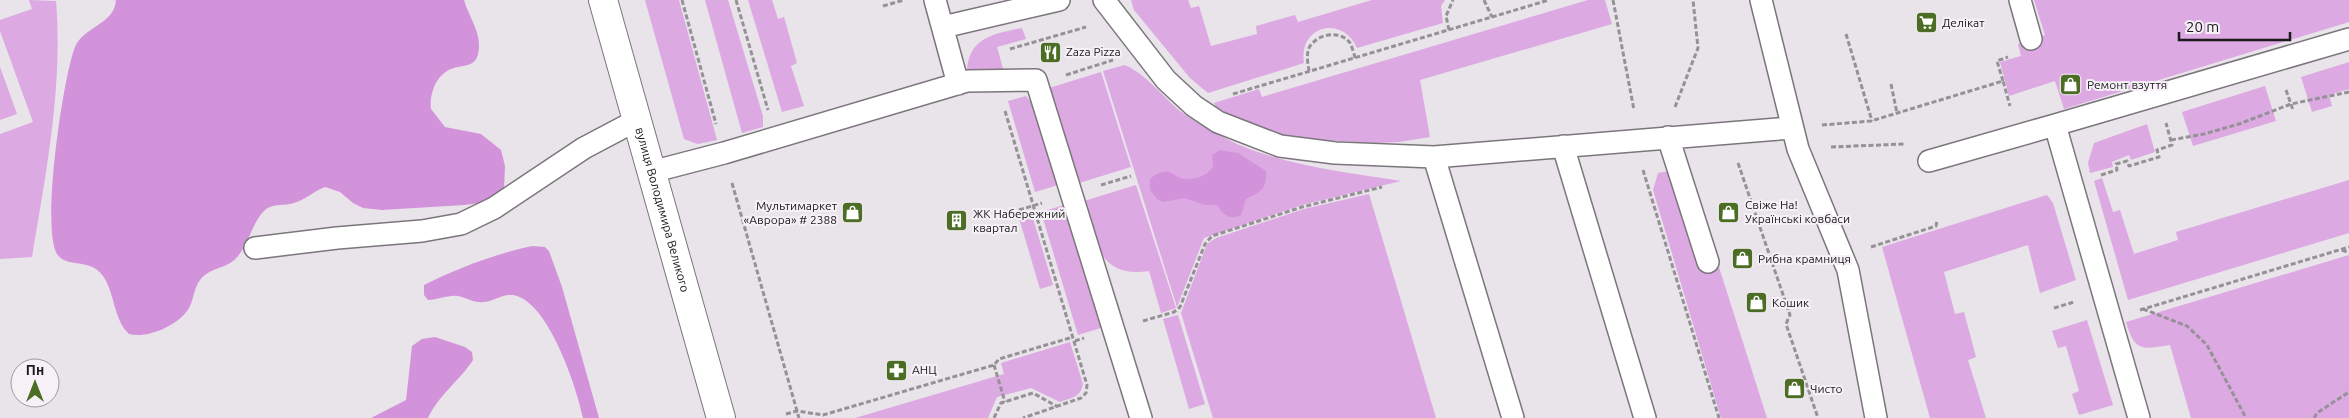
<svg xmlns="http://www.w3.org/2000/svg" width="2349" height="418" font-family="Ubuntu,sans-serif">
  <rect width="100%" height="100%" fill="#e9e3ea"/>
  <path fill="#dca9e2" d="M29,0L56,1C63,87 46,173 32,257L0,259V134L33,122L0,31V20L32,9Z
    M645,0H679L717,140L698,144L684,139Z
    M705,0H728L763,116V127L742,133Z
    M748,0H772L778,19L784,17L797,63L791,66L804,106L782,112Z
    M1131,0H1188L1191,8L1199,6L1211,46L1257,34L1256,26L1295,15L1298,22L1372,0H1445L1441,6L1443,23L1357,48C1342,14 1298,26 1304,63L1208,93L1190,78L1134,10Z
    M1588,0H1605L1612,24L1420,80L1430,137L1399,142L1375,143L1271,137L1221,117L1214,103L1259,89L1262,97Z
    M2034,0H2349V22L2064,109L2055,81L2009,96L2000,62L2021,56L2018,44L2045,35Z
    M1022,28L1026,39L997,47L1004,72L967,74C967,38 993,34 1022,28Z
    M2349,62V89L2329,95L2332,106L2312,112L2301,77Z
    M1125,65C1153,78 1167,105 1193,120C1207,128 1222,137 1237,144C1288,166 1347,172 1401,181L1302,205L1204,238L1177,307L1103,71Z
    M0,67L17,114L0,120Z
    M1101,72L1131,167L1079,183L1049,88Z
    M2265,86L2276,121L2193,146L2182,112Z
    M1026,96L1035,107L1058,185L1035,192L1008,101Z
    M2147,124L2155,152L2131,160L2129,155L2112,162L2113,167L2090,173L2088,163L2094,143Z
    M1670,171L1718,264L1767,418H1721L1653,190L1658,173Z
    M2102,178L2113,212L2120,210L2134,254L2178,240L2176,232L2349,180V233L2128,300L2094,181Z
    M1136,185L1176,308L1161,313L1149,271C1128,274 1112,271 1100,252L1084,201Z
    M1369,194L1436,418H1213L1181,313L1207,244L1216,238L1304,209Z
    M2047,195L2053,203L2076,280L2040,293L2028,245L1944,272L1955,314L1964,312L1976,357L1968,360L1986,418H1930L1882,247Z
    M1064,205L1101,328L1078,335L1041,212Z
    M1032,215L1053,285L1040,289L1019,218Z
    M2349,255V418H2191L2170,345C2143,349 2135,353 2126,322Z
    M1178,315L1205,404L1189,409L1163,319Z
    M2087,320L2113,405L2079,415L2072,394L2079,391L2066,346L2058,348L2052,331Z
    M1070,342L1083,384C1081,397 1071,398 1060,402L1031,388L997,397L988,418H855L1004,374L1001,363Z"/>
  <path fill="#d393da" d="M116,0H464C468,15 479,29 479,45C479,72 461,62 447,71C435,78 429,96 431,109L445,127L481,134L501,150L505,166L504,189L502,195L481,203L464,205L382,210L363,208L353,203L340,192L325,187C314,191 305,200 294,203C284,206 273,203 265,210C252,222 250,242 238,256C228,269 210,267 200,280C193,289 194,302 187,311C176,326 147,339 129,334C113,319 115,293 103,276C90,257 67,269 57,254C41,229 63,77 75,47C83,27 115,24 116,0Z
    M1220,150L1238,153L1266,171C1267,189 1261,192 1246,199L1241,215C1230,221 1222,214 1217,205H1205L1184,198L1163,202L1157,199L1150,190V179C1155,175 1162,170 1169,172C1173,173 1176,177 1180,178C1190,181 1207,177 1213,167L1212,155Z
    M532,246L545,247L549,251L562,287L599,418H583C577,388 548,300 513,295C502,294 494,301 484,302C474,303 467,298 458,296C447,295 438,300 428,300L424,295V285C458,268 495,254 532,246Z
    M435,337L465,347L472,352L473,360C460,380 438,396 428,418H371L406,400L412,346L422,339Z"/>
  <g fill="none" stroke-linecap="round" stroke-linejoin="round">
    <defs>
      <path id="service" d="M935,0L958,84
        M1104,0L1166,80L1194,106L1218,122L1280,146L1335,153L1434,157L1791,128
        M1761,0L1798,149L1848,270L1876,418
        M2020,0L2031,39
        M943,27L1059,0
        M1668,137L1708,262
        M1563,146L1645,418
        M1434,157L1513,418
        M1929,161L2055,125
        M651,172L724,153L967,81L1036,80L1141,418
        M255,248L337,238L422,231L461,224L494,208L584,148L637,120
        M2139,418L2055,125L2349,39"/>
      <g id="secondary">
        <path id="s1" d="M603,0L721,418"/>
      </g>
    </defs>
    <use href="#service" stroke="#7b767c" stroke-width="24"/>
    <use href="#secondary" stroke="#7b767c" stroke-width="30"/>
    <path stroke="#959196" stroke-width="3" stroke-dasharray="5 2.5" stroke-linecap="butt" d="M682,0L716,124
      M736,0L768,110
      M1484,0L1492,17
      M1613,0L1634,110
      M883,6L904,0
      M1449,30L1446,16L1453,0
      M1846,34L1872,121
      M1010,49L1086,27
      M1309,71C1308,64 1306,56 1309,48C1316,34 1340,29 1350,43C1352,47 1354,53 1355,58
      M1066,75L1113,60
      M2003,81L1997,61L2008,57
      M1891,84L1897,113
      M2286,90L2293,110
      M1233,94L1549,0
      M1675,107L1698,48L1693,0
      M1005,111L1087,385L1086,393L1081,398L1023,418
      M1822,125L1871,121L2003,81L2010,106
      M2171,140L2204,134L2239,124L2291,104L2349,92
      M1831,147L1904,144
      M1738,163L1790,315L1786,324L1818,418
      M1643,170L1719,418
      M2101,175L2117,170L2116,164L2127,161L2129,166L2159,157L2157,150L2172,145L2166,123
      M732,183L799,418
      M1101,185L1131,176
      M1019,210L1042,203
      M1871,247L1936,226L1937,221
      M2342,250L2349,253
      M2054,308L2074,302
      M2143,309L2187,326L2207,345L2246,418
      M2140,310L2349,247
      M1143,321L1174,312L1180,307L1205,244L1212,236L1302,207L1382,187
      M1075,341L1084,338
      M994,365L1005,402
      M786,414L797,411L823,415L994,365L999,359L1073,337
      M994,418L1001,403L1033,393L1058,407
      M2314,418L2317,413L2349,392"/>
    <use href="#service" stroke="#fff" stroke-width="21"/>
    <use href="#secondary" stroke="#fff" stroke-width="28"/>
  </g>
  <defs>
    <symbol id="supermarket-square" viewBox="-11 -11 22 22"><rect x="-9" y="-9" width="18" height="18" rx="4" fill="#4b6d24" stroke="#f6f0f7"/><path d="M-6-5.5h2.5l.6 2H6L4.5 2H-2.5L-4.4-4H-6ZM-1.5 3.2a1.3 1.3 0 1 0 .1 0ZM3 3.2a1.3 1.3 0 1 0 .1 0Z" fill="#fff"/></symbol>
    <symbol id="restaurant-square" viewBox="-11 -11 22 22"><rect x="-9" y="-9" width="18" height="18" rx="4" fill="#4b6d24" stroke="#f6f0f7"/><path d="M-5-6h1v4h1v-4h1v4h1v-4h1v5L-1.5 .5V6h-2V.5L-5-1ZM5-6V6H3V1.5H1.5Q1.5-4 5-6Z" fill="#fff"/></symbol>
    <symbol id="shop-square" viewBox="-11 -11 22 22"><rect x="-9" y="-9" width="18" height="18" rx="4" fill="#4b6d24" stroke="#f6f0f7"/><path d="M-5-2.5h2.3a2.7 3.5 0 0 1 5.4 0H5L5.5 6h-11ZM-1.5-2.5h3a1.5 2.3 0 0 0-3 0Z" fill="#fff"/></symbol>
    <symbol id="building-square" viewBox="-11 -11 22 22"><rect x="-9" y="-9" width="18" height="18" rx="4" fill="#4b6d24" stroke="#f6f0f7"/><path d="M-4-6H4V6H1V3H-1V6H-4ZM-2.5-4.3h1.7v1.8h-1.7ZM.8-4.3h1.7v1.8H.8ZM-2.5-1h1.7V.8h-1.7ZM.8-1h1.7V.8H.8Z" fill="#fff"/></symbol>
    <symbol id="pharmacy-square" viewBox="-11 -11 22 22"><rect x="-9" y="-9" width="18" height="18" rx="4" fill="#4b6d24" stroke="#f6f0f7"/><path d="M-2-6h4v4h4v4h-4v4h-4v-4h-4v-4h4Z" fill="#fff"/></symbol>
  </defs>
  <g fill-rule="evenodd">
    <use href="#supermarket-square" x="1914" y="10" width="25" height="25"/>
    <use href="#restaurant-square" x="1038" y="40" width="25" height="25"/>
    <use href="#shop-square" x="2058" y="72" width="25" height="25"/>
    <use href="#shop-square" x="1716" y="200" width="25" height="25"/>
    <use href="#shop-square" x="840" y="200" width="25" height="25"/>
    <use href="#building-square" x="944" y="208" width="25" height="25"/>
    <use href="#shop-square" x="1730" y="246" width="25" height="25"/>
    <use href="#shop-square" x="1744" y="290" width="25" height="25"/>
    <use href="#pharmacy-square" x="884" y="358" width="25" height="25"/>
    <use href="#shop-square" x="1782" y="376" width="25" height="25"/>
  </g>
  <g text-anchor="middle" stroke-width="4" stroke-linejoin="round" paint-order="stroke">
    <g font-size="12" fill="#1b191b" stroke="#f6f0f7" text-anchor="start">
      <text x="1942" y="27">Делікат</text>
      <text x="1066" y="56">Zaza Pizza</text>
      <text x="2087" y="89">Ремонт взуття</text>
      <text x="1745" y="209">Свіже На!<tspan x="1745" dy="14">Українські ковбаси</tspan></text>
      <text x="837" y="210" text-anchor="end">Мультимаркет<tspan x="837" dy="14">«Аврора» # 2388</tspan></text>
      <text x="973" y="218">ЖК Набережний<tspan x="973" dy="14">квартал</tspan></text>
      <text x="1758" y="263">Рибна крамниця</text>
      <text x="1772" y="307">Кошик</text>
      <text x="912" y="374">АНЦ</text>
      <text x="1810" y="393">Чисто</text>
    </g>
    <g font-size="12" fill="#1b191b" stroke="#f6f0f7">
      <text dy="4" stroke="none"><textPath href="#s1" startOffset="218">вулиця Володимира Великого</textPath></text>
    </g>
  </g>
  <g transform="translate(35 383)"><circle r="24" fill="#f6f0f7" stroke="#9e9a9f"/>
  <path d="M0-4L9 19L0 12L-9 19Z" fill="#4b6d24"/>
  <text y="-8" font-size="14" font-weight="bold" text-anchor="middle" fill="#1b191b">Пн</text>
  </g>
  <path d="M2179 32v8h111v-8" fill="none" stroke="#1b191b" stroke-width="2.5"/>
  <text x="2186" y="32" font-size="15" fill="#1b191b" stroke="#f6f0f7" stroke-width="4" paint-order="stroke">20 m</text>
</svg>
